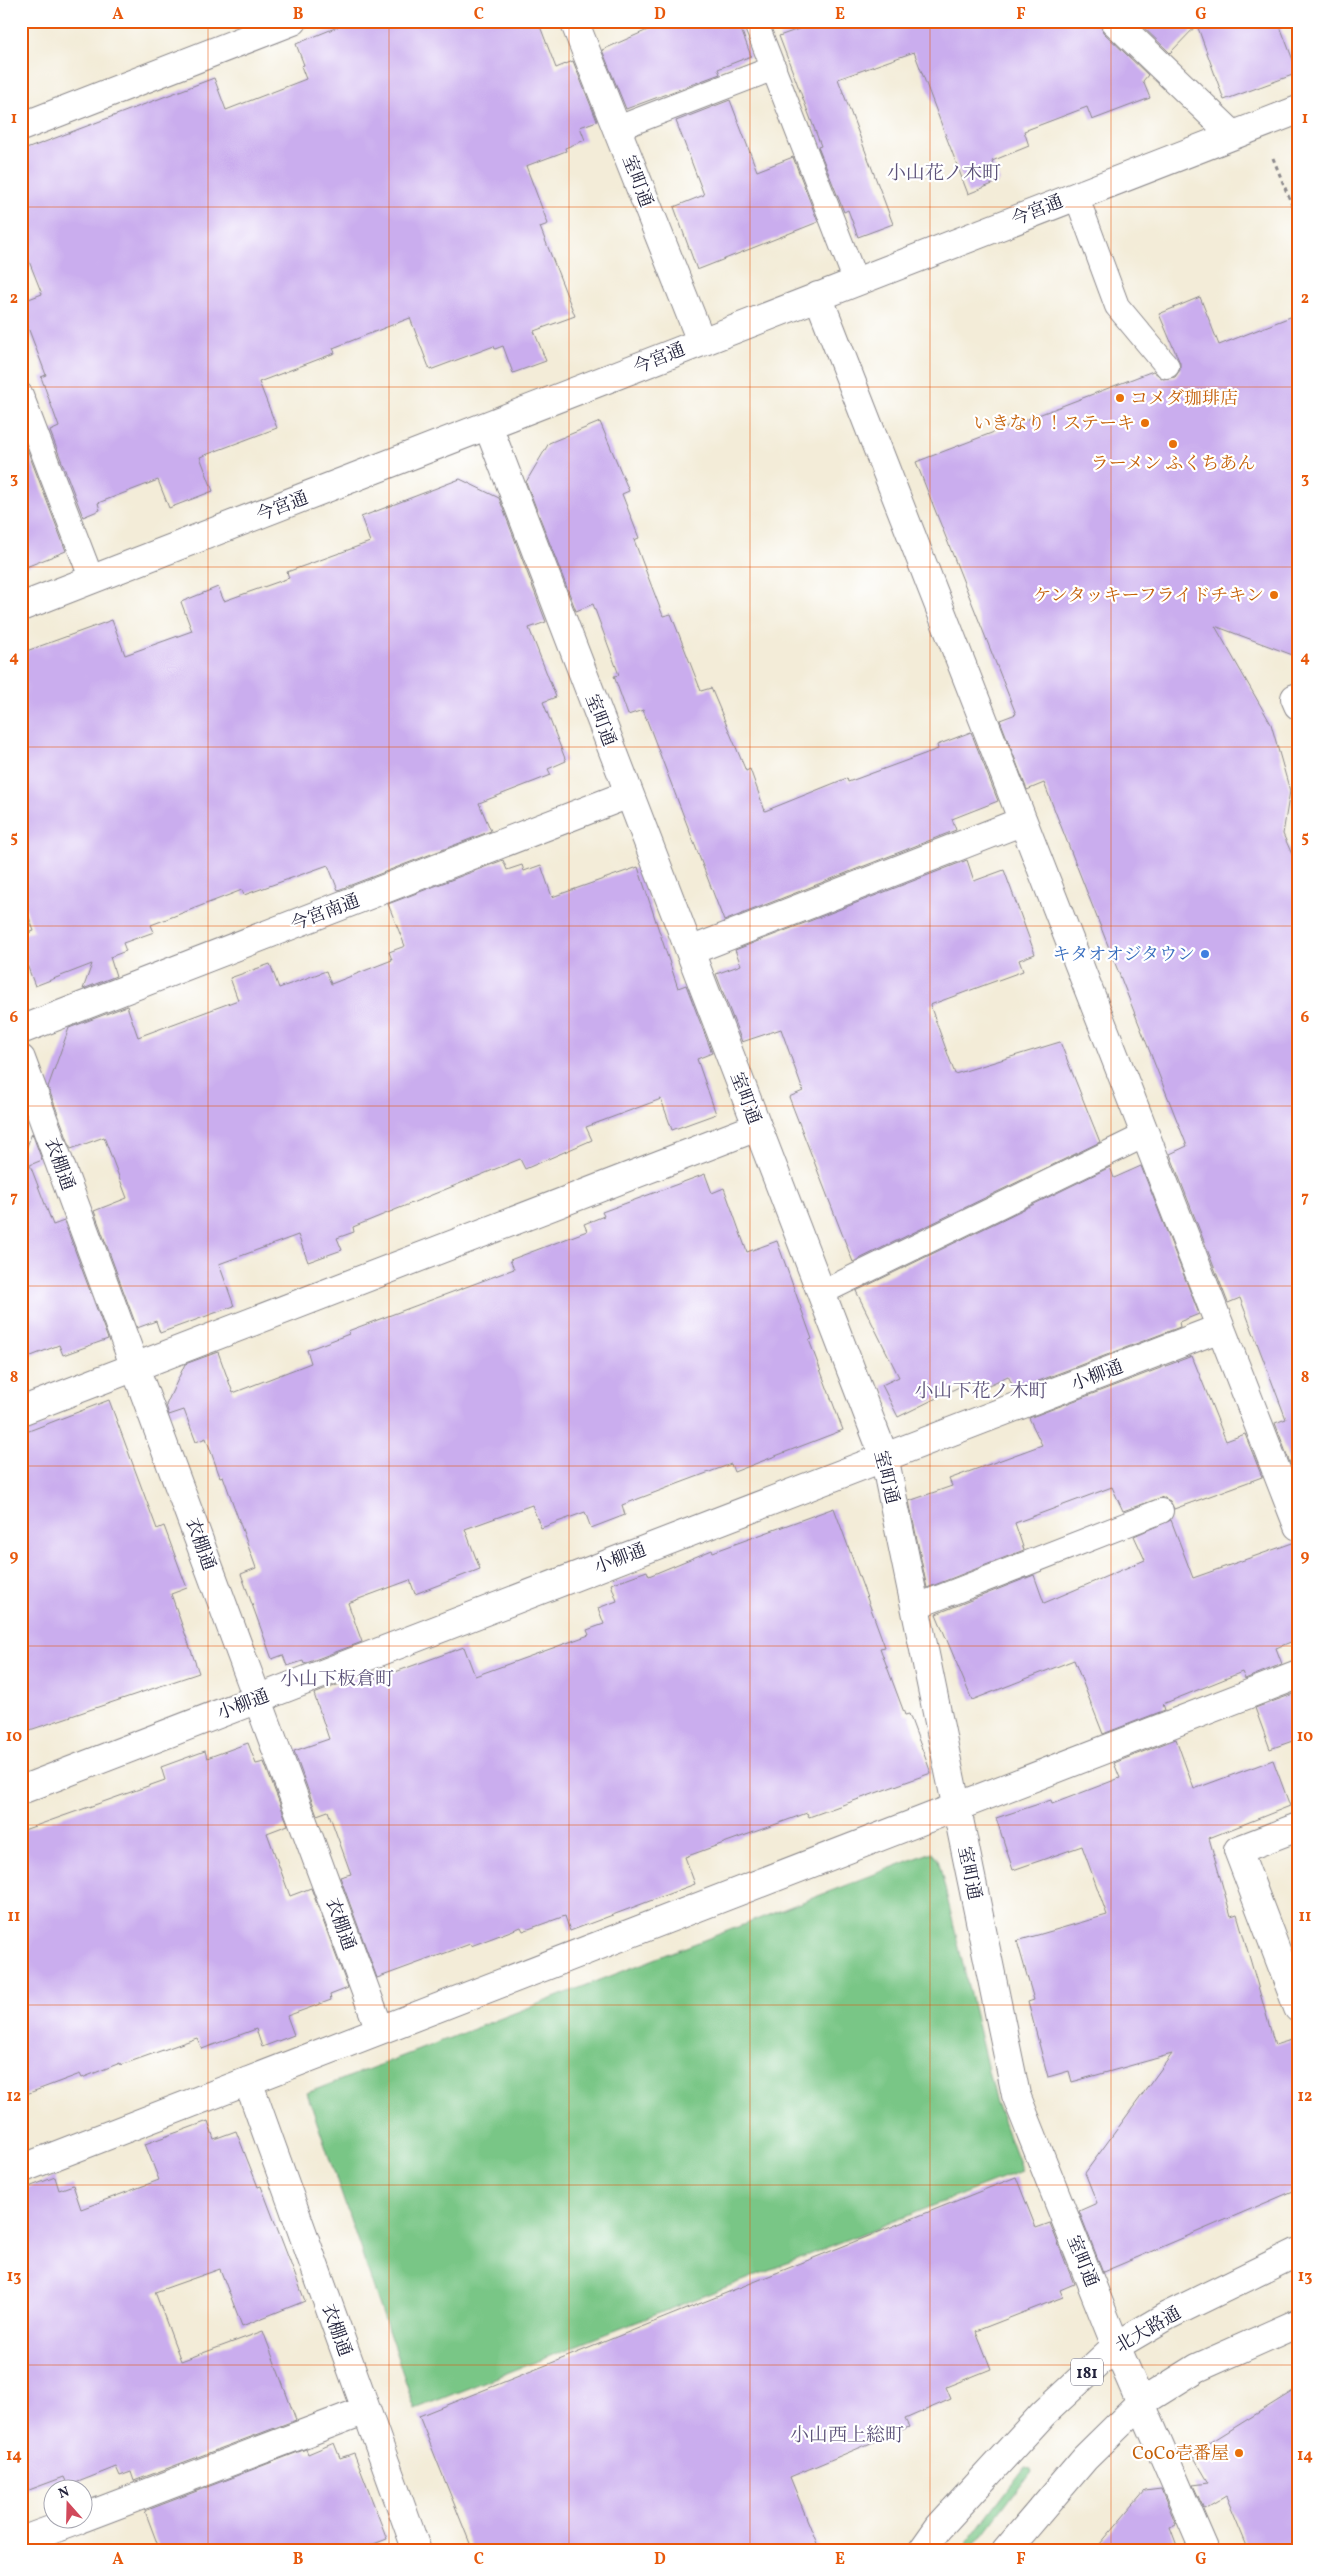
<svg xmlns="http://www.w3.org/2000/svg" width="1319" height="2572" font-family="Vollkorn,'Noto Serif JP',serif">
  <rect width="100%" height="100%" fill="#fff"/>
  <filter id="ink" filterUnits="userSpaceOnUse"><feTurbulence type="fractalNoise" baseFrequency=".02" numOctaves="2"/><feDisplacementMap in="SourceGraphic" scale="10" xChannelSelector="R" yChannelSelector="G"/><feConvolveMatrix kernelMatrix="1 2 1 2 8 2 1 2 1" color-interpolation-filters="sRGB"/></filter>
  <filter id="wash" filterUnits="userSpaceOnUse"><feTurbulence type="fractalNoise" baseFrequency=".0096" numOctaves="4" result="noise"/><feDisplacementMap in="SourceGraphic" scale="20" xChannelSelector="R" yChannelSelector="G"/><feGaussianBlur stdDeviation="1.12" result="paint"/><feColorMatrix in="noise" values="0 0 0 0 0 0 0 0 0 0 0 0 0 0 0 0 0 1.4 0 .05"/><feComposite in="paint" operator="in"/></filter>
  <g filter="url(#wash)">
    <rect width="100%" height="100%" fill="#f3ecd8"/>
    <path fill="#79c686" stroke="#4e7460" d="M932,1852L938,1859L995,2100L1022,2171L415,2409L307,2093Z
      M1025,2467L1030,2468L1031,2471L971,2551H961Z"/>
    <g id="blocks">
      <path fill="#caadee" d="M352,21H538L556,68L573,61L597,121L580,127L585,140L565,148L566,151L526,166L548,224L540,227L575,316L534,331L546,361L513,373L503,346L495,349L494,346L430,370L410,318L333,348L335,353L259,382L277,428L200,457L213,491L169,508L158,480L98,503L100,510L83,517L50,431L59,427L41,377L46,375L21,309V302L42,294L21,241V151L214,78L226,110L306,79L301,66L304,65L296,44Z
        M668,21H738L751,56L718,69L720,74L626,109L602,50Z
        M821,21H1099L1103,32L1148,75L1143,81L1150,98L1092,120L1087,107L1024,131L1029,146L992,161L1000,181L968,194L914,52L838,79L893,224L858,237L848,210L844,212L818,147L821,146L779,36Z
        M1137,21H1278L1298,73L1224,100L1197,25L1170,53Z
        M730,100L757,171L793,157L818,222L697,270L674,207L704,195L676,121Z
        M1200,297L1219,345L1298,314V657L1215,626L1271,724L1290,791L1283,834L1298,868V1464L1291,1466L1275,1423L1286,1419L1240,1298L1228,1303L1170,1154L1187,1146L1044,783L1027,790L1000,720L1016,714L916,462L1153,371L1163,379L1175,377L1180,370V363L1159,314Z
        M600,422L629,491L622,494L639,538L634,540L663,616L671,614L701,691L711,688L746,771L750,769L765,811L847,778L848,782L938,749L937,745L971,732L998,801L952,819L956,830L724,921L643,710L628,715L614,676L619,675L593,604L576,611L526,482L549,443Z
        M24,441L66,551L21,569V442Z
        M460,479L499,498L546,622L529,628L556,697L543,702L566,761L548,769L551,775L479,803L491,831L338,890L328,865L244,895L242,890L151,925L154,932L123,943L126,951L110,957L116,976L83,989L92,964L35,986L21,949V935L34,931L21,895V653L112,620L125,655L192,631L181,602L218,587L224,601L289,578L287,572L370,542L361,517Z
        M503,860L507,870L522,865L524,871L541,865L552,897L638,867L678,988L686,985L712,1053L697,1059L716,1114L672,1130L661,1099L586,1127L592,1140L525,1169L520,1159L353,1227L354,1232L337,1238L342,1250L308,1262L298,1235L219,1264L234,1306L160,1333L156,1321L137,1328L94,1211L127,1198L104,1137L71,1149L48,1087L69,1028L127,1006L138,1037L238,1000L230,978L270,964L279,988L326,971L331,984L392,960L389,952L405,946L388,904Z
        M967,860L974,881L1004,870L1035,954L1019,960L1023,971L930,1005L955,1074L1060,1042L1100,1142L853,1262L789,1097L803,1091L781,1029L742,1042L716,974L741,965L735,950Z
        M32,1133L42,1160L30,1165L53,1225L64,1221L108,1339L63,1355L59,1345L21,1360V1149H24L25,1152Z
        M1141,1166L1199,1314L1179,1322L1180,1327L1015,1390L1008,1376L976,1391L971,1381L898,1417L882,1385L899,1377L856,1291L1110,1167L1114,1178Z
        M705,1174L712,1193L724,1188L747,1252L777,1241L812,1339L809,1340L843,1430L734,1472L731,1464L680,1483L622,1505L625,1515L591,1528L585,1512L541,1528L532,1505L465,1529L480,1569L415,1594L410,1580L348,1603L362,1642L304,1664L303,1661L287,1666L283,1655L272,1659L241,1574L256,1568L223,1476L220,1477L206,1438L196,1442L184,1410L169,1415L166,1405L185,1364L218,1352L233,1393L311,1363L307,1350L349,1334L348,1331L514,1269L510,1260L587,1231L584,1224L604,1216L602,1212Z
        M1192,1356L1226,1441L1245,1434L1262,1477L1174,1509L1170,1501L1163,1497L1123,1511L1112,1487L1015,1523L1024,1550L927,1588L909,1501L952,1486L949,1479L1042,1445L1029,1418Z
        M109,1400L157,1529L164,1526L187,1588L171,1594L199,1673L21,1733V1434Z
        M834,1508L885,1647L880,1648L905,1715L909,1714L931,1773L809,1817L807,1813L685,1857L695,1884L602,1919L570,1931L565,1916L523,1931L521,1927L471,1946L470,1944L377,1978L340,1877L351,1874L328,1811L317,1815L294,1751L329,1739L314,1694L373,1671L376,1679L464,1647L475,1676L589,1635L587,1630L604,1624L598,1608L617,1601L611,1584L647,1571L649,1576L712,1550L713,1552Z
        M1171,1520L1193,1578L1298,1541V1639L1276,1648L1282,1664L1245,1679L1242,1672L1163,1704L1165,1710L1103,1734L1074,1660L972,1700L936,1614L1034,1575L1044,1603L1145,1560L1134,1536Z
        M1293,1694L1298,1708V1739L1270,1749L1255,1708Z
        M1176,1739L1194,1789L1273,1760L1290,1806L1209,1838L1231,1916L1237,1914L1275,2045L1291,2040L1298,2063V2189L1103,2272L1079,2211L1097,2203L1085,2173L1172,2054L1072,2082L1069,2071L1048,2077L1028,2002L1034,2000L1017,1941L1107,1915L1082,1846L1013,1870L996,1818L1051,1800L1052,1804L1120,1778L1114,1763Z
        M248,1743L256,1764L264,1762L288,1825L267,1833L290,1896L311,1888L348,1988L330,1995L331,2000L287,2016L294,2035L262,2047L256,2029L202,2049L197,2038L121,2065L120,2063L82,2078L80,2074L21,2096V1831L165,1780L161,1767L205,1751L207,1758Z
        M208,2121L214,2139L236,2131L258,2187L261,2186L305,2301L242,2326L220,2269L155,2292L181,2361L263,2331L296,2420L134,2481L131,2472L120,2476L116,2467L68,2486L64,2477L21,2493V2190L55,2177L59,2190L73,2185L81,2209L159,2180L145,2144Z
        M1016,2177L1036,2228L1050,2223L1074,2284L1060,2290L1063,2297L976,2331L991,2369L946,2387L951,2399L905,2419L909,2427L790,2477L820,2551H473L419,2416Z
        M1298,2388V2551H1249L1226,2496L1204,2509L1193,2485L1209,2483L1192,2454Z
        M334,2443L340,2458L354,2453L387,2539L355,2551H160L145,2511L306,2449L308,2454Z
        M1161,2489L1176,2524L1170,2527L1179,2551H1094L1145,2491Z"/>
    </g>
  </g>
  <g filter="url(#ink)">
    <use href="#blocks" fill-opacity="0" stroke="#8a878a" stroke-width="1"/>
    <g fill="none" stroke-linecap="round" stroke-linejoin="round">
      <defs>
        <path id="lane" d="M755,21L856,282
          M618,128L774,68
          M1076,195L1117,306L1167,366
          M21,395L92,580
          M821,1293L1145,1135
          M915,1607L1161,1511"/>
        <path id="street" d="M574,21L701,341
          M1114,21L1232,134
          M21,127L293,21
          M818,296L1298,1526
          M488,426L884,1456L1016,2095L1116,2346L1205,2551
          M1295,698L1298,705
          M690,951L1023,821
          M21,1030L629,794
          M21,1059L380,2030
          M21,1411L757,1127
          M21,1790L1220,1328
          M1298,1827L1238,1850L1298,2008
          M248,2081L417,2551
          M21,2169L1298,1675
          M82,2518L366,2410
          M21,2541L78,2520"/>
        <path id="secondary" d="M21,607L1298,110"/>
        <path id="primary" d="M922,2551L939,2527L1043,2414L1116,2346L1167,2316L1298,2252
          M1006,2551L1085,2458L1141,2403L1197,2368L1298,2323"/>
      </defs>
      <use href="#lane" stroke="#8a878a" stroke-width="26"/>
      <use href="#street" stroke="#8a878a" stroke-width="30"/>
      <use href="#secondary" stroke="#8a878a" stroke-width="30"/>
      <use href="#primary" stroke="#8a878a" stroke-width="30"/>
      <path stroke="#8a878a" stroke-width="3" stroke-dasharray="4 4" stroke-linecap="butt" d="M1273,158L1298,220"/>
      <use href="#lane" stroke="#fff" stroke-width="24"/>
      <use href="#street" stroke="#fff" stroke-width="28"/>
      <use href="#secondary" stroke="#fff" stroke-width="28"/>
      <use href="#primary" stroke="#fff" stroke-width="28"/>
    </g>
  </g>
  <path fill="none" stroke="#e8590c" stroke-width="1" stroke-opacity="0.55" d="M208,21V2551M389,21V2551M569,21V2551M750,21V2551M930,21V2551M1111,21V2551M21,207H1298M21,387H1298M21,567H1298M21,747H1298M21,926H1298M21,1106H1298M21,1286H1298M21,1466H1298M21,1646H1298M21,1825H1298M21,2005H1298M21,2185H1298M21,2365H1298"/>
  <g fill="#e8710a" stroke="#fff" stroke-width="2">
    <circle cx="1120" cy="398" r="5"/>
    <circle cx="1145" cy="423" r="5"/>
    <circle cx="1173" cy="444" r="5"/>
    <circle cx="1274" cy="595" r="5"/>
    <circle cx="1239" cy="2453" r="5"/>
  </g>
  <circle fill="#3f7fe0" stroke="#fff" stroke-width="2" cx="1205" cy="954" r="5"/>
  <g text-anchor="middle" stroke-width="4.5" stroke-linejoin="round" paint-order="stroke">
    <rect fill="#fff" stroke="#646476" stroke-width="1" x="1071" y="2358.5" width="32" height="27" rx="4"/>
    <g font-size="16" font-weight="bold" fill="#22223b">
      <text x="1087" y="2378">181</text>
    </g>
    <g font-size="18" fill="#22223b" stroke="#fff">
      <text transform="translate(638 181) rotate(69)" y="6">室町通</text>
      <text transform="translate(1037 210) rotate(-22)" y="6">今宮通</text>
      <text transform="translate(659 358) rotate(-22)" y="6">今宮通</text>
      <text transform="translate(282 506) rotate(-21)" y="6">今宮通</text>
      <text transform="translate(601 720) rotate(69)" y="6">室町通</text>
      <text transform="translate(325 912) rotate(-21)" y="6">今宮南通</text>
      <text transform="translate(746 1098) rotate(69)" y="6">室町通</text>
      <text transform="translate(60 1164) rotate(70)" y="6">衣棚通</text>
      <text transform="translate(1097 1375) rotate(-21)" y="6">小柳通</text>
      <text transform="translate(887 1477) rotate(76)" y="6">室町通</text>
      <text transform="translate(201 1544) rotate(70)" y="6">衣棚通</text>
      <text transform="translate(620 1558) rotate(-21)" y="6">小柳通</text>
      <text transform="translate(243 1704) rotate(-21)" y="6">小柳通</text>
      <text transform="translate(970 1873) rotate(78)" y="6">室町通</text>
      <text transform="translate(341 1924) rotate(70)" y="6">衣棚通</text>
      <text transform="translate(1083 2261) rotate(68)" y="6">室町通</text>
      <text transform="translate(1148 2329) rotate(-30)" y="6">北大路通</text>
      <text transform="translate(337 2330) rotate(70)" y="6">衣棚通</text>
    </g>
    <g font-size="18" fill="#c56008" stroke="#fff" text-anchor="end">
      <text x="1130" y="404" text-anchor="start">コメダ珈琲店</text>
      <text x="1135" y="429">いきなり！ステーキ</text>
      <text x="1173" y="469" text-anchor="middle">ラーメン ふくちあん</text>
      <text x="1264" y="601">ケンタッキーフライドチキン</text>
      <text x="1229" y="2459">CoCo壱番屋</text>
    </g>
    <g font-size="18" fill="#366cbe" stroke="#fff" text-anchor="end">
      <text x="1195" y="960">キタオオジタウン</text>
    </g>
    <g font-size="19" fill="#5d537a" stroke="#fff">
      <text x="944" y="179">小山花ノ木町</text>
      <text x="981" y="1397">小山下花ノ木町</text>
      <text x="337" y="1685">小山下板倉町</text>
      <text x="847" y="2441">小山西上総町</text>
    </g>
  </g>
  <rect width="1319" height="2572" fill="none" stroke="#fff" stroke-width="55"/>
  <g transform="translate(68 2504) rotate(340)"><circle r="24" fill="#ffffff" stroke="#a7a7b1"/>
  <path d="M0-4L9 19L0 12L-9 19Z" fill="#d1495b"/>
  <text y="-8" font-size="14" font-weight="bold" text-anchor="middle" fill="#22223b">N</text>
  </g>
  <rect x="28" y="28" width="1264" height="2516" fill="none" stroke="#e8590c" stroke-width="2"/>
  <g font-size="16" text-anchor="middle" font-weight="bold" fill="#e8590c">
    <text x="118" y="19">A</text>
    <text x="298" y="19">B</text>
    <text x="479" y="19">C</text>
    <text x="660" y="19">D</text>
    <text x="840" y="19">E</text>
    <text x="1021" y="19">F</text>
    <text x="1201" y="19">G</text>
    <text x="14" y="123">1</text>
    <text x="1305" y="123">1</text>
    <text x="14" y="303">2</text>
    <text x="1305" y="303">2</text>
    <text x="14" y="483">3</text>
    <text x="1305" y="483">3</text>
    <text x="14" y="662">4</text>
    <text x="1305" y="662">4</text>
    <text x="14" y="842">5</text>
    <text x="1305" y="842">5</text>
    <text x="14" y="1022">6</text>
    <text x="1305" y="1022">6</text>
    <text x="14" y="1202">7</text>
    <text x="1305" y="1202">7</text>
    <text x="14" y="1382">8</text>
    <text x="1305" y="1382">8</text>
    <text x="14" y="1561">9</text>
    <text x="1305" y="1561">9</text>
    <text x="14" y="1741">10</text>
    <text x="1305" y="1741">10</text>
    <text x="14" y="1921">11</text>
    <text x="1305" y="1921">11</text>
    <text x="14" y="2101">12</text>
    <text x="1305" y="2101">12</text>
    <text x="14" y="2281">13</text>
    <text x="1305" y="2281">13</text>
    <text x="14" y="2460">14</text>
    <text x="1305" y="2460">14</text>
    <text x="118" y="2564">A</text>
    <text x="298" y="2564">B</text>
    <text x="479" y="2564">C</text>
    <text x="660" y="2564">D</text>
    <text x="840" y="2564">E</text>
    <text x="1021" y="2564">F</text>
    <text x="1201" y="2564">G</text>
  </g>
</svg>
